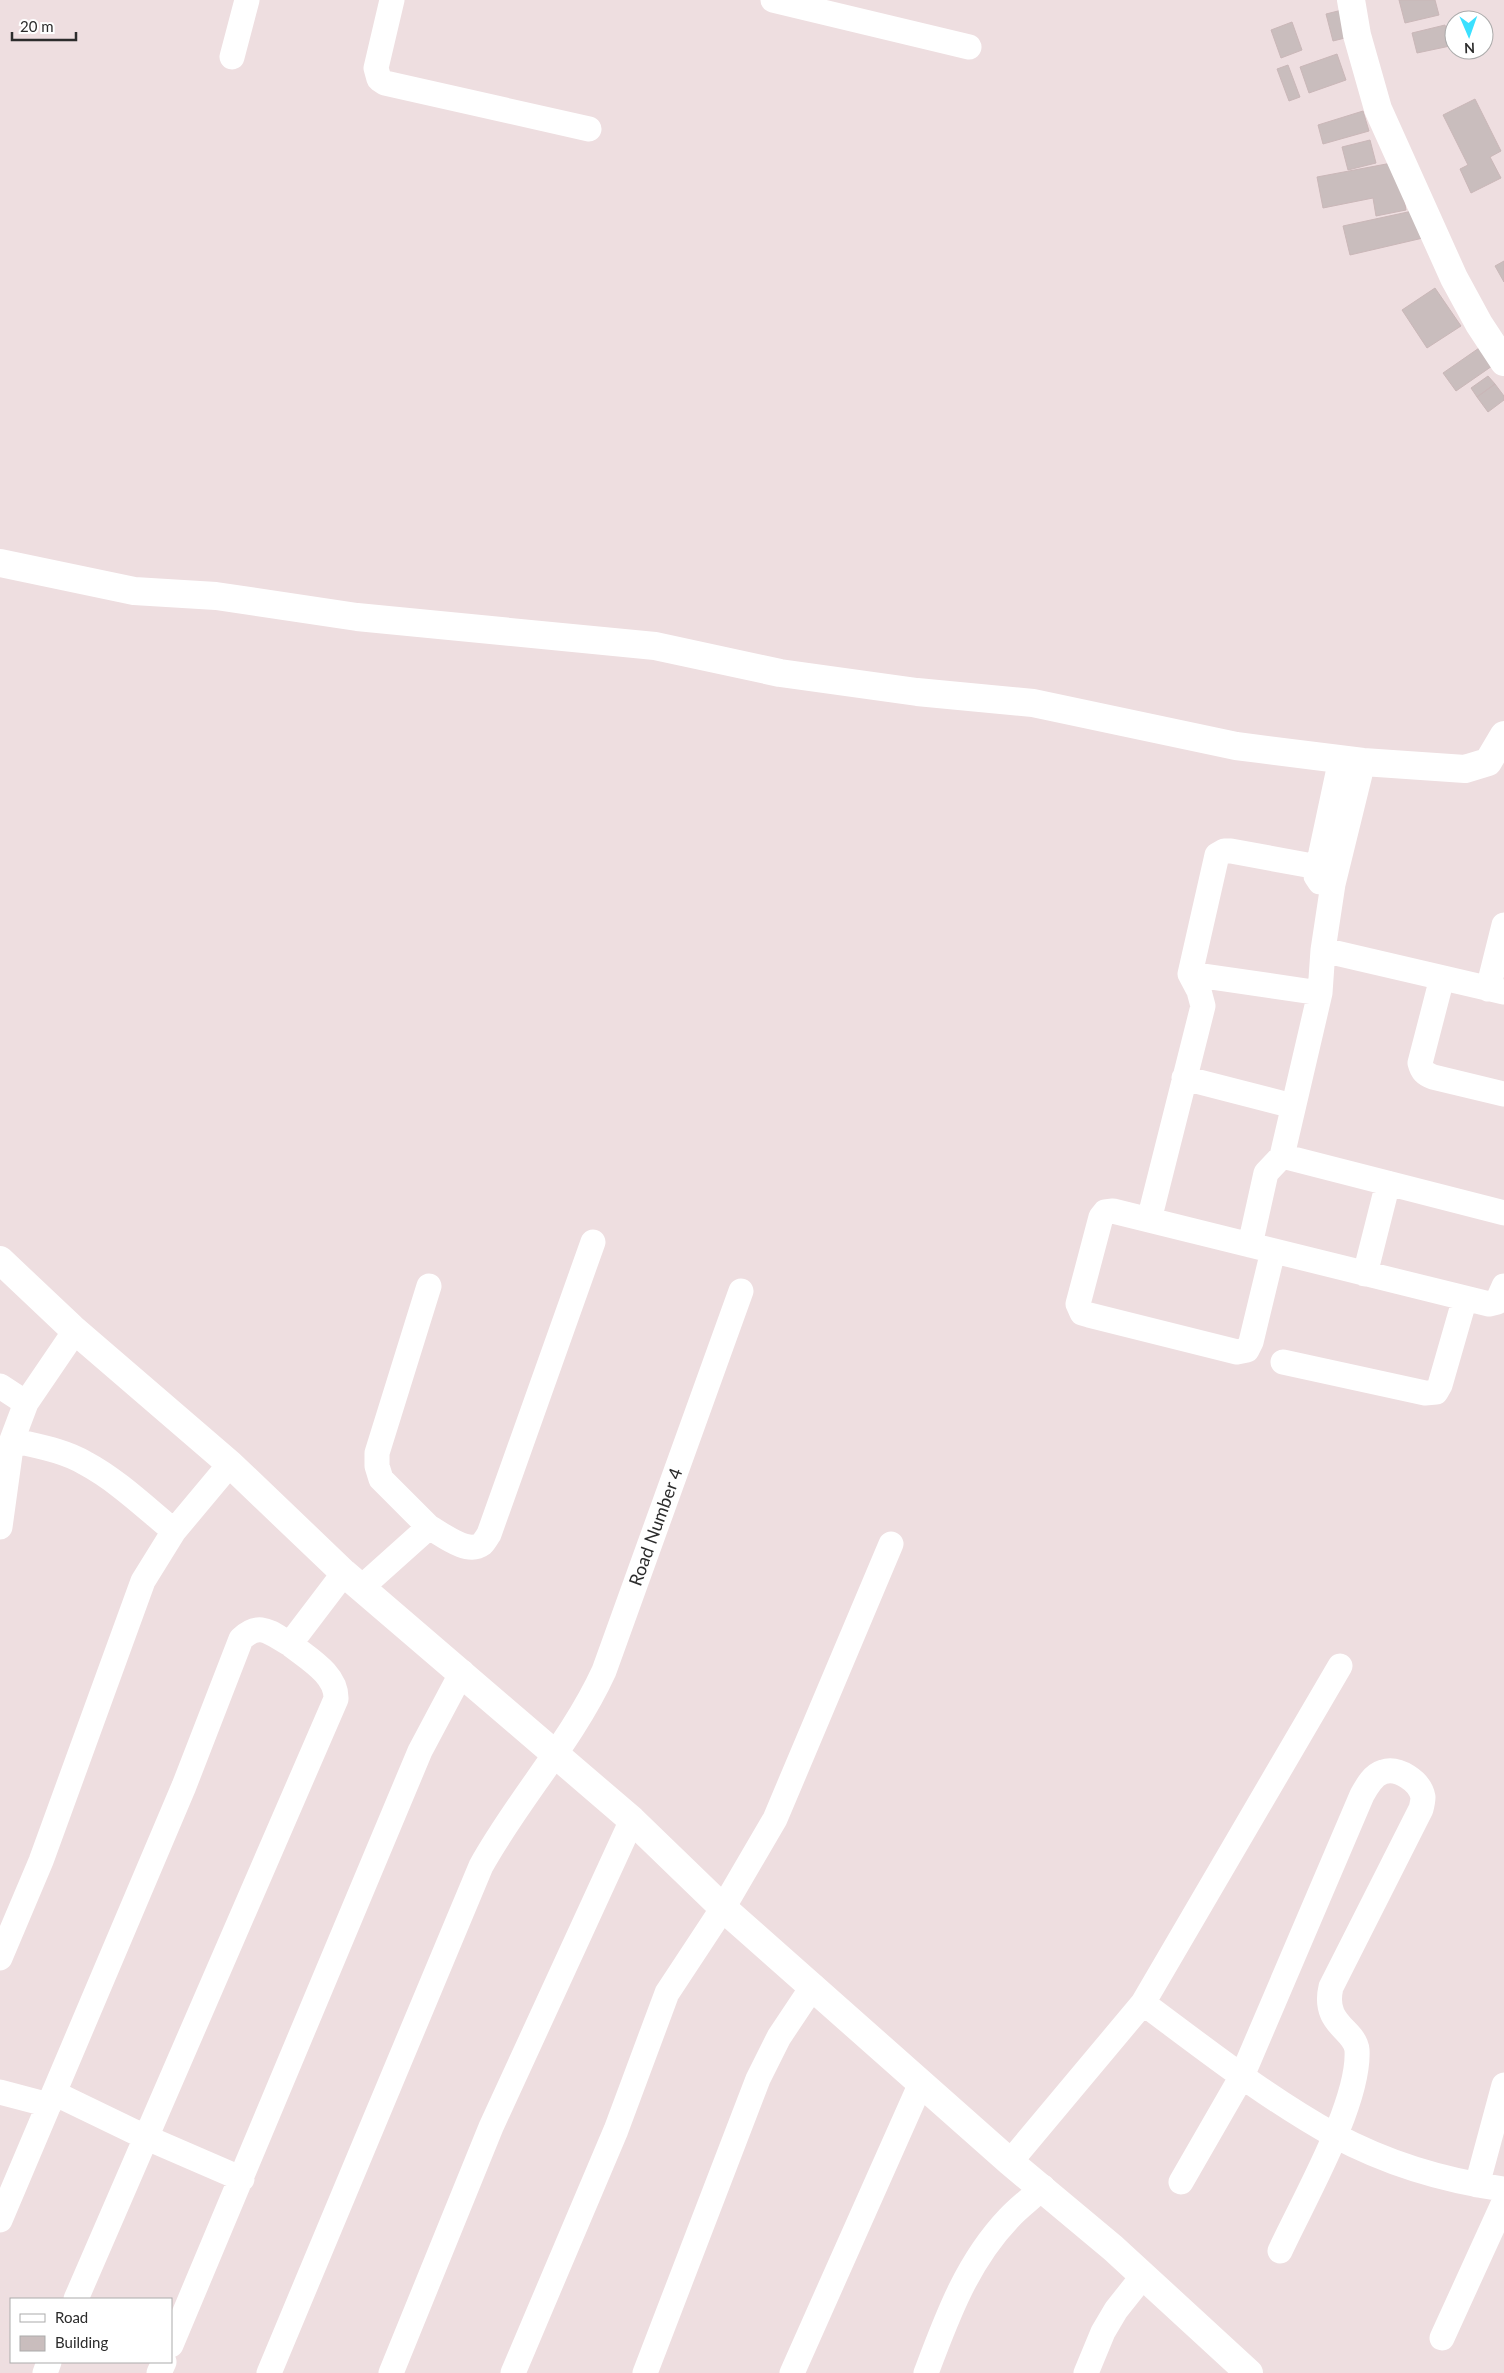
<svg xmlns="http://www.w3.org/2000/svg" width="1504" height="2373" font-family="Lato,sans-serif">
  <rect width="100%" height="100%" fill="#eedee0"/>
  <path fill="#c9bdbd" stroke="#cab7b8" d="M1399,0H1435L1439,15L1405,23Z
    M1342,10L1349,37L1333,41L1326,14Z
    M1292,22L1302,50L1281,58L1271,30Z
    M1445,25L1450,46L1417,53L1412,33Z
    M1337,54L1346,80L1309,93L1300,67Z
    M1288,65L1300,97L1289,101L1277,69Z
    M1475,99L1501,151L1490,157L1501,178L1471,193L1460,169L1468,165L1443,115Z
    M1363,111L1369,131L1323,144L1318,125Z
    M1370,140L1376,163L1348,170L1342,147Z
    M1397,162L1406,210L1376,216L1373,198L1323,208L1317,177Z
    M1417,210L1423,238L1350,255L1343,226Z
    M1504,261V282L1495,266Z
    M1435,288L1461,326L1427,348L1402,310Z
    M1482,346L1495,364L1456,391L1443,373Z
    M1488,376L1495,384L1477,397L1471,388Z
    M1495,384L1504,396V400L1488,412L1477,397Z"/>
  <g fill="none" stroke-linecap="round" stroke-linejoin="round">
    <path stroke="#fff" stroke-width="25" d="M392,0L376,68L379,79L385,83L589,129
      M773,0L969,47
      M232,57L247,0
      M1341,759L1316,876L1320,882L1333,884L1363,762
      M1323,950L1504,992
      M1190,974L1320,993
      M1442,978L1420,1063C1422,1071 1425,1074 1433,1077L1504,1094
      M1488,989L1504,925
      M1184,1078L1293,1106
      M1282,1156L1504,1213
      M1149,1220L1203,1006L1199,991L1190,974L1217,855L1224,851H1231L1318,867
      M1250,1245L1266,1173L1282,1156L1320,993L1323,950L1333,884
      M1273,1251L1251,1342L1247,1350L1237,1352L1089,1315L1082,1313L1078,1304L1101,1217L1105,1212L1113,1211L1489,1304L1497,1302L1504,1286
      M1365,1274L1388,1183
      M1283,1362L1425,1393L1436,1392L1440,1385L1465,1298
      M0,1386L26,1403
      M12,1440C36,1446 63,1450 85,1463C117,1480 146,1508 174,1531
      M0,1527L12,1440L26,1403L75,1331
      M429,1527L381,1479L377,1466V1453L429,1286
      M362,1587L429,1527C442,1534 467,1555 482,1544C484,1542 487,1537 489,1534L593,1242
      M0,1958L41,1861L143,1581L174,1531L230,1464
      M1143,2003C1205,2049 1267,2098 1334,2135C1386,2163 1446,2181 1504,2189
      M0,2092L49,2105
      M54,2093L145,2137L242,2179
      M1010,2162L1143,2003L1340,1666
      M1181,2182L1242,2076L1362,1795C1367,1786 1373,1775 1383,1772C1398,1767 1420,1781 1423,1797C1423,1801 1422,1805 1421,1809L1331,1987C1322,2025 1355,2029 1357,2050C1360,2103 1303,2201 1280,2251
      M1477,2185L1504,2085
      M0,2220L184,1786L241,1639C260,1621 270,1633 290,1644L344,1573
      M76,2299L336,1699C337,1674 307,1658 290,1644
      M1442,2338L1504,2202
      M171,2345L420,1751L462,1672
      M45,2373L49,2362
      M159,2373L164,2362
      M269,2373L481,1866C518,1799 572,1741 604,1671L741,1291
      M391,2373L491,2127L632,1820
      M513,2373L616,2130L667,1993L723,1908L775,1819L891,1544
      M645,2373L758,2079L779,2037L813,1986
      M792,2373L921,2083
      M926,2373C947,2317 967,2262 1009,2218C1019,2207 1032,2198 1043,2187
      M1086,2373L1103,2332L1116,2310L1143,2276"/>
    <path stroke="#fff" stroke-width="28" d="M1351,0L1357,35L1378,109L1454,278L1479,324L1504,362
      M0,563L134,591L216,596L357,617L655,646L780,673L917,692L1033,703L1236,746L1363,762L1465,769L1488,762L1504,735
      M0,1260L72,1328L230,1464L344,1573L632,1820L723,1908L1010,2162L1113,2248L1249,2373"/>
  </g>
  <g text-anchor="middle" stroke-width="4" stroke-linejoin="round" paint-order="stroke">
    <g font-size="18" fill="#2c2c2c" stroke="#fff">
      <text transform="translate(656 1527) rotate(-70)" y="6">Road Number 4</text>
    </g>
  </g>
  <rect x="10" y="2298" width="162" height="65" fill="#ffffff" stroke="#ababab"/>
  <rect x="20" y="2314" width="25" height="8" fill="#ffffff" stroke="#ababab"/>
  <text x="55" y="2323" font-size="15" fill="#2c2c2c">Road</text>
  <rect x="20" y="2336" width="25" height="15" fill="#c9bdbd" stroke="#ababab"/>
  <text x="55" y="2348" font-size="15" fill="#2c2c2c">Building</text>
  <g transform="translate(1469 35) rotate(178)"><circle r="24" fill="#ffffff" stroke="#ababab"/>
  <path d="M0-4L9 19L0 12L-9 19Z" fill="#3be0ff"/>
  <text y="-8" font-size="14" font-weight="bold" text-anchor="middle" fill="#2c2c2c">N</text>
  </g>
  <path d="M12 32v8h64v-8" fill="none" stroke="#2c2c2c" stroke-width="2.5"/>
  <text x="20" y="32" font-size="15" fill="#2c2c2c" stroke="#ffffff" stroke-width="4" paint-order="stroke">20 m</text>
</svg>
